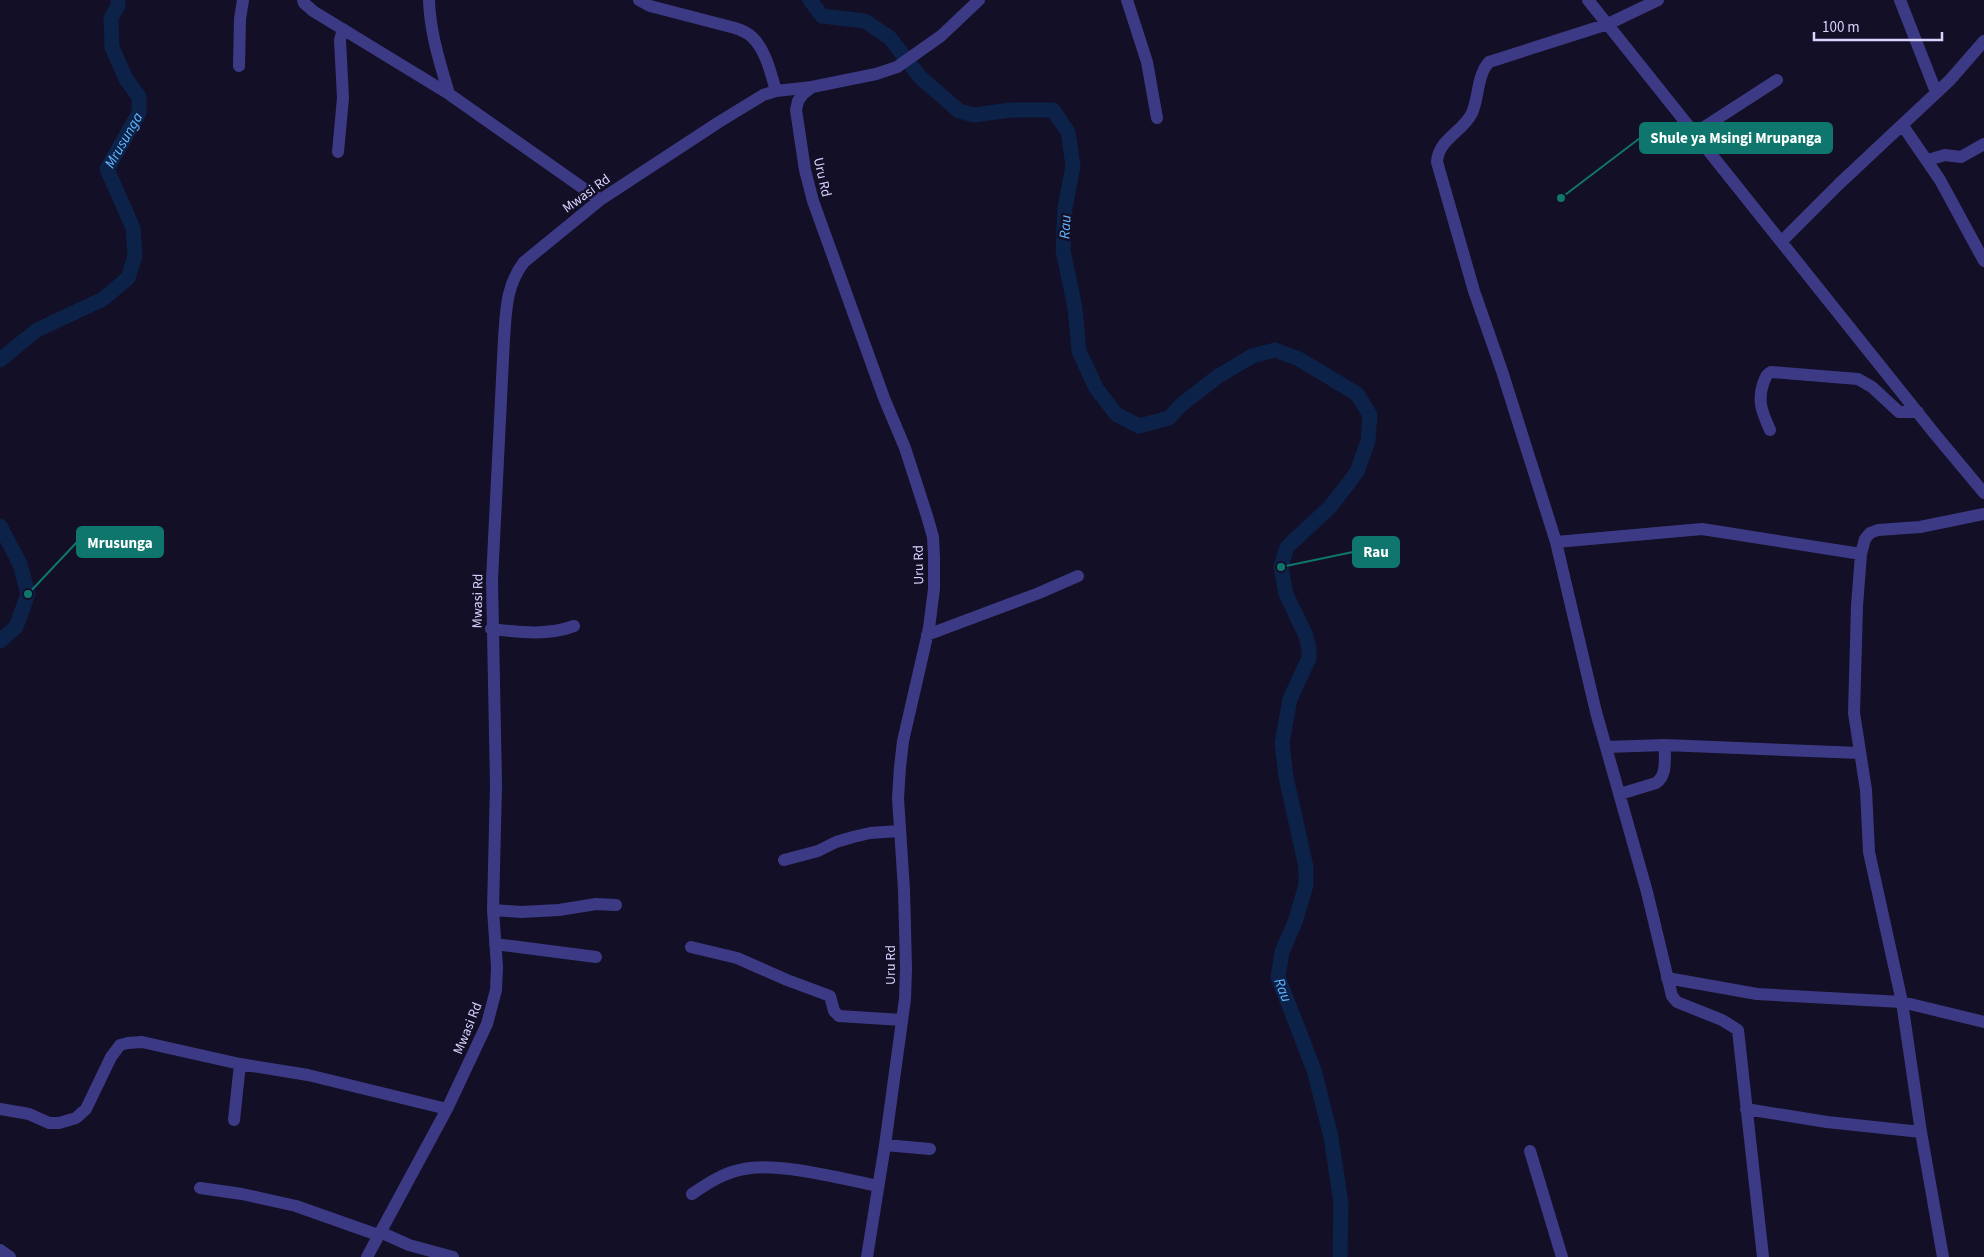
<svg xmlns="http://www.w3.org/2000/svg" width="1984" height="1257" font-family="'Source Sans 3',sans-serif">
  <rect width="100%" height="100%" fill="#130f26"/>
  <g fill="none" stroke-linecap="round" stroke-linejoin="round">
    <g stroke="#0c2248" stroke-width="15">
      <path id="s1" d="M810,0L822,16L865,21L890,38L920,77L959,111L974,115L1011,110H1053L1068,132L1073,166L1065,208L1063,250L1075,308L1079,351L1096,388L1116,414L1139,426L1169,418L1181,405L1217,377L1252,356L1275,350L1299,359L1357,394L1370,415L1368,441L1357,472L1330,507L1287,547L1281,567L1286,594L1306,636L1309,649V658L1290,699L1282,743L1286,777L1306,867V885L1295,922L1282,952L1278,977L1314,1070L1331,1137L1341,1203L1340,1257"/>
      <path id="s2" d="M0,360L37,330L103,299L128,278L135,256L133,228L107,169L139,113V97L126,79L112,47L111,18L118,6V0"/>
      <path d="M0,526L20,564L28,594L16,627L0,641"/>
    </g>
    <path stroke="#3d3a85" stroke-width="12" d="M303,0L304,3L313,11L449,94L600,200
      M429,0C430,33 440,63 449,94
      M639,0L650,6L735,28C741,30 748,33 752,37C766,50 771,74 776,91
      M1127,0L1147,62L1157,118
      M1588,0L1934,433L1984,493
      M1658,0L1608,24L1489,62C1477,75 1479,97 1472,113C1463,132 1438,139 1437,162L1474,291L1502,371L1556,542L1596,712L1647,892L1672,996L1677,1002L1722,1020L1738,1030L1763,1257
      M1900,0L1936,92
      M239,66L240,19L243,0
      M1903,126L1940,180L1984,261
      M1695,133L1777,80
      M338,152L343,98L340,40L343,29
      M1928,160L1945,155L1961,157L1984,144
      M1782,241L1839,184L1950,80L1984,41
      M1770,430C1763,414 1757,402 1763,384C1765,379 1766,374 1771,372L1858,379L1872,387L1899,412H1918
      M1556,542L1702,529L1861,554
      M491,629C519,632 547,636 574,626
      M927,635L1039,593L1078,576
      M1606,747L1665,745L1860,753
      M1620,794L1656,783C1668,775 1664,758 1665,745
      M784,860L818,851L836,842L853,837L870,833L899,831
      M493,910L521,912L559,910L596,904L616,905
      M495,944L596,957
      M691,947L737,958L787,980L830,996L834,1011L839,1016L902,1020
      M1667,978L1757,994L1902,1002L1984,1022
      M0,1109L29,1114L49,1123H59L76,1118L86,1109L111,1057L120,1045L128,1043L142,1042L240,1064L308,1075L447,1109
      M1746,1109L1827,1122L1921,1132
      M234,1120L240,1064
      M885,1145L930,1149
      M1530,1151L1562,1257
      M200,1188L242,1194L296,1206L378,1235
      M692,1194C708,1183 725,1172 744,1169C779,1162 842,1179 878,1186
      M380,1232L409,1245L453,1257
      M0,1250L10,1257
      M367,1257L447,1109L487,1024L496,990L497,967L493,910L496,785L492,580L504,339C506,311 506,285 524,262L600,200L719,122L763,95L776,91L812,87
      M867,1257L885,1145L905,999L906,968L904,890L898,798L900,767L903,741L929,628L934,589V557L933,537L927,516L905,448L884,398L813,201L805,170L796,110L798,101L803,94L812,87L876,74L897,67L941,36L979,0
      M1943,1257L1921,1132L1902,1002L1869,852L1866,790L1854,713L1857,606L1861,554L1865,539L1870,533L1878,530L1920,527L1984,514"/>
  </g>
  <g text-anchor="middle" stroke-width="5" stroke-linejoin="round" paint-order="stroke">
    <g font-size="14" fill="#d9d4ff" stroke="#130f26">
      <text transform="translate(823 177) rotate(77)" y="5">Uru Rd</text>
      <text transform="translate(586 193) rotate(-36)" y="5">Mwasi Rd</text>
      <text transform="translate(918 565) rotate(-91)" y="5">Uru Rd</text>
      <text transform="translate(477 601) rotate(-89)" y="5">Mwasi Rd</text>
      <text transform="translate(890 965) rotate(-90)" y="5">Uru Rd</text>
      <text transform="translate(467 1028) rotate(-68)" y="5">Mwasi Rd</text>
    </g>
    <g font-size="15" font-style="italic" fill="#62b6ff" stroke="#130f26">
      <text dy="5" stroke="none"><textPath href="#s2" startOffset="302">Mrusunga</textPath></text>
      <text transform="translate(1065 227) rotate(-87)" y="5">Rau</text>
      <text dy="5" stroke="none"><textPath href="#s1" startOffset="1538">Rau</textPath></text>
    </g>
  </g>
  <path fill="none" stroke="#0f766e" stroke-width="2" d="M1561 198L1640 138M28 594L77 542M1281 567L1353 552"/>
  <g fill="#0f766e" stroke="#130f26" stroke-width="2">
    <circle cx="1561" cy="198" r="5"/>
    <circle cx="28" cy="594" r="5"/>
    <circle cx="1281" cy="567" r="5"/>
  </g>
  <g fill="#0f766e" stroke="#0f766e" stroke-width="2">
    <rect x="1640" y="123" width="192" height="30" rx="5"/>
    <rect x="77" y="527" width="86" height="30" rx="5"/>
    <rect x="1353" y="537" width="46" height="30" rx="5"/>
  </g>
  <g font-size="15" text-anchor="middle" font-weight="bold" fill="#fff">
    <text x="1736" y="143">Shule ya Msingi Mrupanga</text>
    <text x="120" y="548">Mrusunga</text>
    <text x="1376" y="557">Rau</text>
  </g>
  <path d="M1814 32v8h128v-8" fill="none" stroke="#d9d4ff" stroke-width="2.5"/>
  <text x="1822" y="32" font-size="15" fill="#d9d4ff" stroke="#130f26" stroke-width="4" paint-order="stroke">100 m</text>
</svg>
